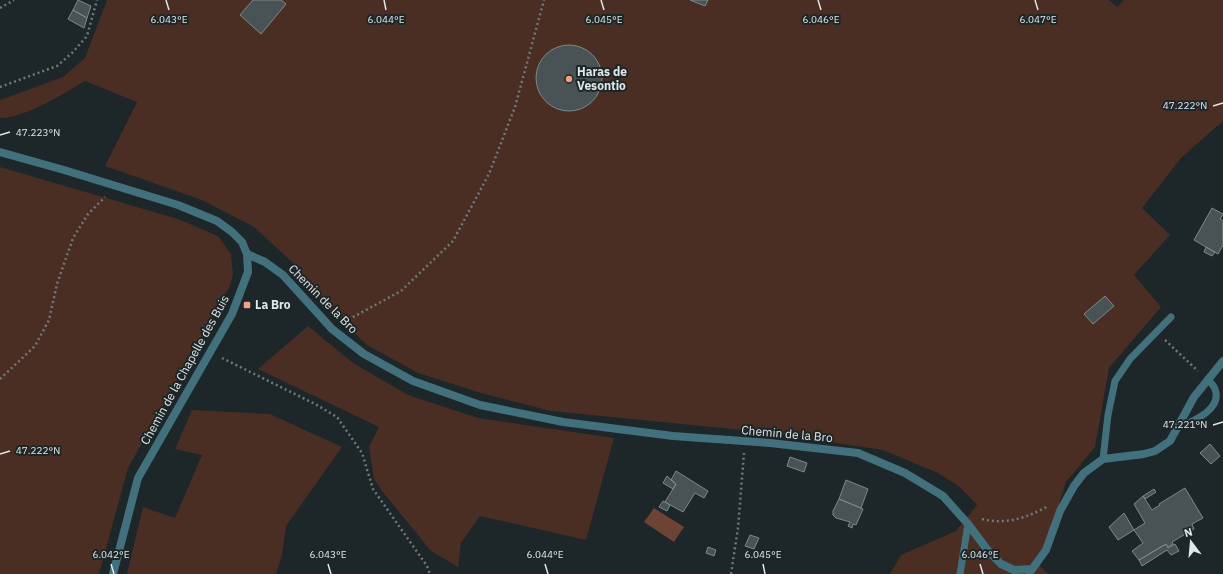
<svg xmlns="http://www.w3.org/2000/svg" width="1223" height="574" font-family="'IBM Plex Sans',sans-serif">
  <rect width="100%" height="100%" fill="#1d2628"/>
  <path fill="#4a2e24" d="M107,0H1109L1117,7L1124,0H1223V121L1181,158L1142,208L1170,235L1134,275L1161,307L1109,368L1095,447L1066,482L1040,566L1048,574H890L901,555L956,531L977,505L960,487L938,473L883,450L762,432L551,411L481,393L418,373L367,345L327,308L292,262L254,227L202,200L105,166L137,102L85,81C65,93 23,119 0,118V100L63,77L85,58Z
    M0,167L178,219L218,236L231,254L233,274L230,286L128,468L99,574H0Z
    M308,326L353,363L408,395L478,418L614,438L586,540L480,516L461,543L458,567L431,551L382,491L374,479L369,447L379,427L258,369Z
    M192,410L270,414L342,447L286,526L282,555L276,574H127L143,507L175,518L202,455L175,449Z"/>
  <path fill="#6c4334" d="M654,508L684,527L674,542L644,522Z"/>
  <path fill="#495355" stroke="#7e888b" d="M78,0L91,6L87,18L73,10Z
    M253,0H281L286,4L261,34L240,15Z
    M690,0H708L705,6Z
    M73,10L87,18L84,28L68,19Z
    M536 78a33 33 0 1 1 66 0a33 33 0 1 1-66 0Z
    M1212,208L1223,214L1220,219L1223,221V245L1218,254L1194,240Z
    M1206,247L1215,252L1212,256L1204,252Z
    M1105,296L1114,306L1093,324L1084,314Z
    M1210,444L1220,456L1211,464L1200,453Z
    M790,457L807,463L804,472L787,466Z
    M676,471L708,491L704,498L695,493L683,512L665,502L676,484L671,480Z
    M667,476L676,484L673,489L663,483Z
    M846,480L868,489L861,508L839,499Z
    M1185,488L1203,518L1192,524L1194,529L1172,542L1173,544L1168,547L1166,544L1139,560L1132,551L1143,543L1134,530L1145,523L1134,504L1143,496L1152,510L1160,505L1159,504Z
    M1154,489L1156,492L1145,499L1143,496Z
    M839,499L863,509L856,525L853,524L852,528L848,526L850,522L836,518L833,515V511Z
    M663,501L670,505L667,511L659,507Z
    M1124,513L1134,530L1118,540L1109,527Z
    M750,535L759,538L754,549L745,546Z
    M1166,544L1168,548L1175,544L1179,551L1171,555L1167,550L1142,566L1139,560Z
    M708,547L716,550L714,556L706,553Z"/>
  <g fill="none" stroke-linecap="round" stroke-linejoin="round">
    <path stroke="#71797b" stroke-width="2.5" stroke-dasharray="2 3" stroke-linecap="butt" d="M0,8L14,0
      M0,87L57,66L73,52L87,36L97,0
      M344,322L401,291L453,241L489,174L515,107L544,0
      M1165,340L1198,371
      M222,358L315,404L337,417L362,453L373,489L427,566L430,574
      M0,379L35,346L49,320L57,284L73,238L88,214L105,197
      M982,519C1006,525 1027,518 1048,506
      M731,574L738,528L744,453"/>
    <path stroke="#42717d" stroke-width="7" d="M1177,428C1191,422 1223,410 1215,389C1214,386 1210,382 1207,380
      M1103,459L1108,415L1115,381L1130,359L1171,317
      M960,574L968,524"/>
    <path stroke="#42717d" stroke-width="8" d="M0,152L64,170L178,205L217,221L232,232L242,242L247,254L248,272L232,314L138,478L113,574
      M247,254L265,262L283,275L332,329L364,354L413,381L480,405L563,422L673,436L770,443L858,453L905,473L943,496L968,524L989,552L1001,564L1014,570L1032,569
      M1030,572L1046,550L1060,511L1074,486L1084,473L1103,459L1144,454L1155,451L1170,441L1194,397L1223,361"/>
  </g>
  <path fill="none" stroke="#e1e6e8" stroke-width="1.5" d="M166,0L169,10M384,0L386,10M601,0L604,10M818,0L821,10M1035,0L1038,10M1213,106L1223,103M0,135L10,132M1213,425L1223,422M0,454L10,451M111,564L114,574M328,564L331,574M545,564L548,574M763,564L765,574M980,564L983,574"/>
  <g fill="#f2a081" stroke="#1d2628" stroke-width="1.5">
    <circle cx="569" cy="79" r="4"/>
    <rect x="243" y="301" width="8" height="8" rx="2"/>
  </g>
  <g text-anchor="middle" stroke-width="4" stroke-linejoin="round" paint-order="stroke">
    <g font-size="12" font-weight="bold" fill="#e1e6e8" stroke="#1d2628" text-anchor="start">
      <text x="577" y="76">Haras de<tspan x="577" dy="14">Vesontio</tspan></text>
      <text x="255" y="309">La Bro</text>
    </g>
    <g font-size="12" fill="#e1e6e8" stroke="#1d2628">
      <text transform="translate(323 299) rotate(45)" y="4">Chemin de la Bro</text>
      <text transform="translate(185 370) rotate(-61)" y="4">Chemin de la Chapelle des Buis</text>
      <text transform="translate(787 434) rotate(5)" y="4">Chemin de la Bro</text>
    </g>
  </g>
  <g font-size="10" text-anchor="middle" fill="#e1e6e8" stroke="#1d2628" stroke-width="4" stroke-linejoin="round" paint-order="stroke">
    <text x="169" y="23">6.043°E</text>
    <text x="386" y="23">6.044°E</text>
    <text x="604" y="23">6.045°E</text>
    <text x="821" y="23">6.046°E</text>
    <text x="1038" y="23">6.047°E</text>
    <text x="1185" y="109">47.222°N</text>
    <text x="38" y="136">47.223°N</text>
    <text x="1185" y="428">47.221°N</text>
    <text x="38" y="454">47.222°N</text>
    <text x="111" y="558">6.042°E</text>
    <text x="328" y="558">6.043°E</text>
    <text x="545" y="558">6.044°E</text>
    <text x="763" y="558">6.045°E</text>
    <text x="980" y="558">6.046°E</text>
  </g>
  <g transform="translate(1191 542) rotate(344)" stroke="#1d2628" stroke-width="3" paint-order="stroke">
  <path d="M0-3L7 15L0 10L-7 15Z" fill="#e1e6e8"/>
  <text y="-6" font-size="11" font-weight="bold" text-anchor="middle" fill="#e1e6e8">N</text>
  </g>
</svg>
